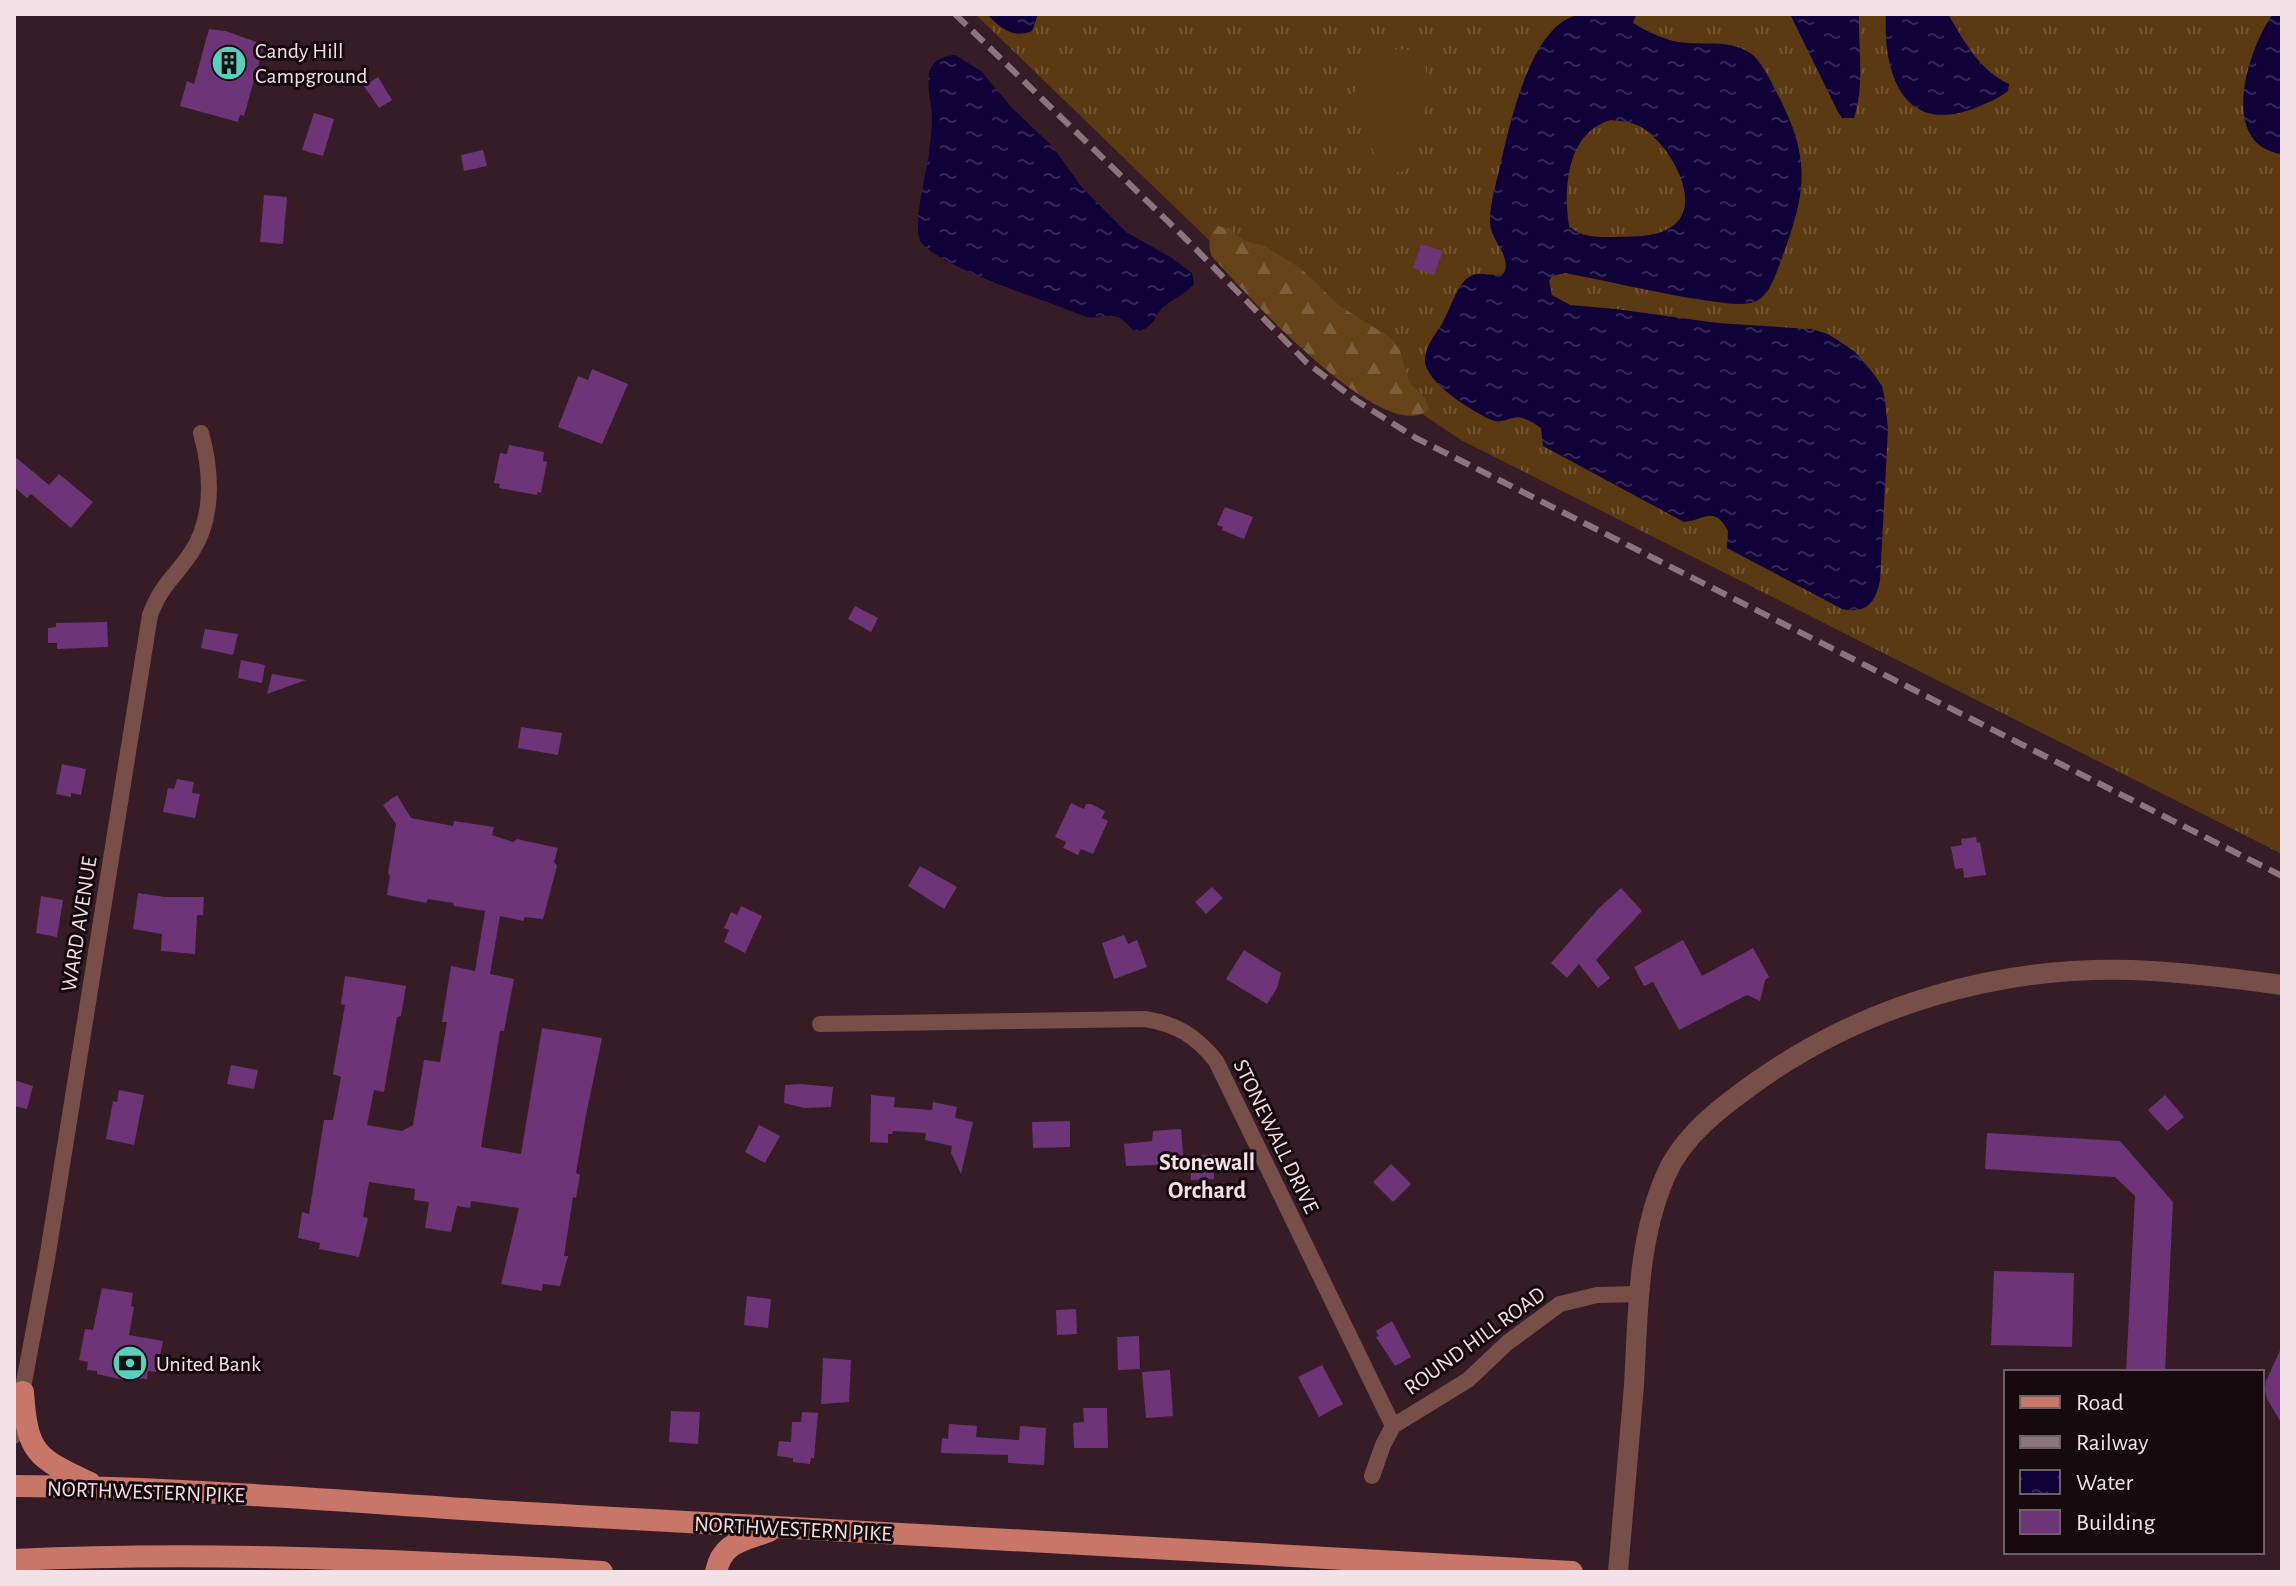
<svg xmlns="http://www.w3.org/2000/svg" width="2296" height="1586" font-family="'Alegreya Sans',sans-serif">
  <defs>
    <pattern id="grass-tufts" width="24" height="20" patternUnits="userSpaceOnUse" patternTransform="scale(2)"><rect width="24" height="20" fill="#5b3913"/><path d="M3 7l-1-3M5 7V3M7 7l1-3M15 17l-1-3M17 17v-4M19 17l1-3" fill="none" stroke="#735535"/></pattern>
    <pattern id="forest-firs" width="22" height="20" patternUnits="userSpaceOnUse" patternTransform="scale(2)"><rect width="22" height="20" fill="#67431a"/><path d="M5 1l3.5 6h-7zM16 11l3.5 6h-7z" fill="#7d5e3b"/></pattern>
    <pattern id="water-ripples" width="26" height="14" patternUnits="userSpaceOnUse" patternTransform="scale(2)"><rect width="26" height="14" fill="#110139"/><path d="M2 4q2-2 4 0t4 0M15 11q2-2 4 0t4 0" fill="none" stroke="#342656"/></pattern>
  </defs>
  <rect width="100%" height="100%" fill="#361c26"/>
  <path fill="url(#grass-tufts)" d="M975,14H2282V854L1461,440L1355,369L1243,273Z"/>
  <path fill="url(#forest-firs)" d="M1218,226L1230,229L1244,241L1265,246L1284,258L1300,268L1341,307L1391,338L1400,351L1409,382L1425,398L1429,409C1386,451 1238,286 1211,255C1208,243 1209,235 1218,226Z"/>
  <path fill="#5b3913" d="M1397,49L1410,50L1425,64C1429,90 1433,108 1412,127L1414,163L1404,171L1395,173L1376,160L1366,129L1352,118L1346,109C1350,89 1369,82 1373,61Z"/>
  <path fill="url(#water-ripples)" fill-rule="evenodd" d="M987,14H1038L1032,31C1013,39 1000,28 987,14Z
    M1583,14H1636L1633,23C1646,31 1663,39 1678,42C1703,46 1733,38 1754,56C1765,67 1772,84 1779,97C1814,164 1804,199 1779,266C1774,279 1767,300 1751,303C1734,306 1713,301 1696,299C1652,292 1609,281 1565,273L1552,276L1549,281L1552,295L1570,305L1616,309L1717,323L1811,329L1828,334L1854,351L1873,373L1882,386L1885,400L1888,429L1880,581C1875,603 1867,614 1842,609L1727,548L1728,531C1714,504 1703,521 1684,522L1543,446L1541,428C1534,423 1522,415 1513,418C1503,420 1500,424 1489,419C1471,410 1422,381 1425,358C1426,344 1438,332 1444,320C1451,307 1457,285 1469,277C1480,269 1493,279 1504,273C1512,255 1490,241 1490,222C1490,202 1497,181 1501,162C1511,120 1532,19 1583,14ZM1611,120C1621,121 1632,122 1641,127C1667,142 1704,200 1674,225C1658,238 1635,236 1615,237C1599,237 1581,238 1569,226C1563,188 1567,132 1611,120Z
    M1790,14H1859C1858,48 1865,85 1854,118H1842L1838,112Z
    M1886,14H1948C1964,41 1979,70 2009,84L2008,91C1998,99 1987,103 1975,108C1903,136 1883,73 1886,14Z
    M2273,14H2282V154C2217,145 2248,48 2273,14Z
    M955,55L981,71L1012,108L1052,146L1081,186L1126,232L1172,258L1192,273L1194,284C1185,294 1176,297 1166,305C1152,315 1158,326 1136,332C1129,327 1122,316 1113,316C1101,315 1096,320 1084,316C1045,300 949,271 922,244C911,232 926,173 929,154C930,142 932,130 932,117C931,92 916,58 955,55Z"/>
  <path fill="#6d3478" d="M209,29L226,31L264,45L244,116L240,115L238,122L180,106L187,81L194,84Z
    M378,77L392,100L379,108L364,86Z
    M314,113L334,119L323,156L302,150Z
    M483,150L487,166L464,171L461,155Z
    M264,195L287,197L283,244L260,242Z
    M1421,244L1443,251L1434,275L1413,268Z
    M592,369L628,384L602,444L558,427L578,376L588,380Z
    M509,445L544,452L543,461L547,462L541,493L538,492L537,495L499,488L500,484L494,483L500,453L507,454Z
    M14,456L49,485L59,474L93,502L71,528L31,494L27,498L14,487Z
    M1225,507L1253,517L1244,539L1222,530L1223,527L1217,525Z
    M855,606L878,618L871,632L848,619Z
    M107,622L108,647L57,649V643H48V628L56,627V623Z
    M205,629L238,634L233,655L201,648Z
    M241,660L265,665L262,683L238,678Z
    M272,674L306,680L267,694Z
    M521,727L562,733L558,755L518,748Z
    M62,764L86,769L81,795L71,793V797L56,794Z
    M177,779L194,782L192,793L200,794L195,818L163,812L168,788L174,789Z
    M397,795L411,818L453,826L454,821L494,827L492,835L513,842L517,839L558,848L554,862L557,866L543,919L525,917L523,921L500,916L490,974L514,979L504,1031H500L481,1147L521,1154L542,1028L602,1038L585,1120L576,1173L580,1175L576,1198L573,1197L564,1256H568L560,1286L543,1284L542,1291L501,1284L519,1208L471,1201L470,1208L457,1206L451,1232L425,1228L429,1202L414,1200L415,1189L369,1182L363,1217L368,1218L359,1257L319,1249L320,1243L298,1238L302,1212L309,1214L324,1120H333L341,1077L333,1074L345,1005L341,1004L345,976L406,986L401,1016L397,1017L384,1092L374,1090L367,1125L402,1131L413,1125L424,1060L440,1062L447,1022H442L451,966L475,971L485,911L454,906L453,903L428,899L426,903L387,895L390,875L388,874L396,824L383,805Z
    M1071,803L1084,809L1086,804H1091L1105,811L1102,818L1108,821L1093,854L1081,849L1078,855L1063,848L1066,842L1055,837Z
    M1976,837L1977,843L1980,842L1986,875L1964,878L1963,868L1955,869L1951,847L1962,845L1961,839Z
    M920,866L957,887L944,909L908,886Z
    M1212,887L1223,898L1206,914L1195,902Z
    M1621,888L1642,911L1596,960L1610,978L1598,988L1579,964L1567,978L1551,963L1599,908Z
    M138,893L165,897H204L203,915H197L195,954L161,951L162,934L133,929Z
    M41,896L63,900L57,937L36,933Z
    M741,906L762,916L745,953L724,942L729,930L724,928L731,912L737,915Z
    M1124,935L1128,944L1137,940L1147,967L1114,979L1102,943Z
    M1683,940L1702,976L1753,948L1769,977L1765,980L1760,1001L1747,995L1679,1030L1653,982L1644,986L1634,967Z
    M1244,950L1281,973L1277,988L1267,1004L1226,979Z
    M231,1065L258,1070L254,1089L227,1084Z
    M14,1080L33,1086L27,1109L14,1106Z
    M802,1084L833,1087L831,1107L804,1108L784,1103L785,1085Z
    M119,1090L144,1095L134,1145L106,1139L113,1101L117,1102Z
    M871,1095L895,1097L894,1107L932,1110L933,1102L957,1107L955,1118L973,1122L961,1174L951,1153L952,1146L925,1140L926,1133L893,1131L892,1134H888V1143L870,1142Z
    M2165,1095L2184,1117L2167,1131L2148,1110Z
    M1070,1121V1147L1033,1148L1032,1122Z
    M759,1125L780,1136L765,1163L745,1152Z
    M1181,1129L1184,1164L1126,1166L1124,1144L1152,1141L1153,1131Z
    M1987,1133L2120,1141L2173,1202L2165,1372H2126L2135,1196L2115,1177L1985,1169Z
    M1213,1154L1214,1179L1191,1180L1190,1157Z
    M1391,1164L1411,1184L1393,1202L1373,1182Z
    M1994,1271L2074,1273L2072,1347L1991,1345Z
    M102,1288L133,1293L131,1306L134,1307L129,1335L163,1341L157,1372L148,1371L147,1379L124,1378V1380L97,1374V1371L87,1370L88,1362L79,1360L85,1329L93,1330Z
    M747,1296L771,1299L768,1328L744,1325Z
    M1076,1309L1077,1334L1057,1335L1056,1310Z
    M1392,1321L1411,1357L1395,1366L1376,1337L1379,1336L1376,1331Z
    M1139,1336L1140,1369L1118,1370L1117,1337Z
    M2282,1346V1424L2267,1399L2265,1390L2266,1381Z
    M823,1358L851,1360L849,1402L821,1404Z
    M1322,1365L1343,1404L1319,1417L1298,1377Z
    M1170,1370L1173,1416L1146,1418L1142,1372Z
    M1083,1408H1107L1108,1448H1074L1073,1423L1084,1422Z
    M671,1411L700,1412L698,1444L669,1442Z
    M802,1412L818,1413L814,1458H811L810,1464L793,1462V1458L777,1456L779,1441L791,1442L792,1422H801Z
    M949,1424L977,1426L976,1437L1019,1440L1020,1426L1046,1428L1044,1465L1008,1463V1455L941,1453L942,1438L948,1439Z"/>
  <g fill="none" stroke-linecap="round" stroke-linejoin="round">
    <path stroke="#774f48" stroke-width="16" d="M820,1024L1145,1019C1177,1024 1196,1036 1216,1061L1393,1426
      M14,1436L47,1259L150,615C162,584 174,578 191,553C214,519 212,472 201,433
      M1372,1476L1383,1445L1393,1426L1468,1380L1507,1343L1560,1304L1597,1295L1639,1294"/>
    <path stroke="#774f48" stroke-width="20" d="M1618,1572C1623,1510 1629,1448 1634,1385C1638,1316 1637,1242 1665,1177C1682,1136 1721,1107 1756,1082C1864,1005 1998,966 2132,970C2182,972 2232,978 2282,985"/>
    <path stroke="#c87668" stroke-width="22" d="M23,1392C27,1453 36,1458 90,1483
      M14,1486C202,1487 390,1506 578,1516C909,1535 1241,1552 1572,1572
      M14,1560C210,1551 406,1560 602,1572
      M716,1572C722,1542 743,1541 769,1531"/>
    <path stroke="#8c767e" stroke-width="6" stroke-dasharray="16 8" stroke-linecap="butt" d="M955,14L1188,241L1306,362L1357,401L1416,438L2282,876"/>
  </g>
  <defs>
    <symbol id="building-disc" viewBox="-11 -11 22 22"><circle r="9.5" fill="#5bcebc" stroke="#160a0f"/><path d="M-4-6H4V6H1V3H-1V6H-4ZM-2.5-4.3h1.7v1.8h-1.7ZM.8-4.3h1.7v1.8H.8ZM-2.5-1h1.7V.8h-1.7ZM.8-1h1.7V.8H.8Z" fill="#111"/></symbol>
    <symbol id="bank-disc" viewBox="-11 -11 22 22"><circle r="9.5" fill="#5bcebc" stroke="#160a0f"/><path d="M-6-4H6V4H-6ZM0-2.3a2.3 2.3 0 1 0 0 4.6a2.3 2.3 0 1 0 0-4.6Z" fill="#111"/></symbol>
  </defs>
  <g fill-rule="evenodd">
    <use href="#building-disc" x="209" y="43" width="40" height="40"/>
    <use href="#bank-disc" x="110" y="1343" width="40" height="40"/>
  </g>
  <g text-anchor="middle" stroke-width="6" stroke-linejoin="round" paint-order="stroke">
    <g font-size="22" fill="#f3e1e7" stroke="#160a0f" text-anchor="start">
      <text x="255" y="58">Candy Hill<tspan x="255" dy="25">Campground</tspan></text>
      <text x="156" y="1371">United Bank</text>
    </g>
    <g font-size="22" fill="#f3e1e7" stroke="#160a0f">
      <text transform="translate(78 924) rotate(-81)" y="8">WARD AVENUE</text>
      <text transform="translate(1277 1136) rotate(64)" y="8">STONEWALL DRIVE</text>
      <text transform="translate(1474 1340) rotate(-36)" y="8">ROUND HILL ROAD</text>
      <text transform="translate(146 1491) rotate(2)" y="8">NORTHWESTERN PIKE</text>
      <text transform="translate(793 1528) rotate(3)" y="8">NORTHWESTERN PIKE</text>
    </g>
    <g font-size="24" font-weight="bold" fill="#f3e1e7" stroke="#160a0f">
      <text x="1207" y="1170">Stonewall<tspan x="1207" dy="28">Orchard</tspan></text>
    </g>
  </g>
  <rect width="2296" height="1586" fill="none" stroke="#f3e1e7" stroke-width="32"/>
  <rect x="2004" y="1370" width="260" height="184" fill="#160a0f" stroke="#6e6065" stroke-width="2"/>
  <rect x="2020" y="1396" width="40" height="12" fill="#c87668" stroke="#6e6065" stroke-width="2"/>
  <text x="2076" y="1410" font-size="24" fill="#f3e1e7">Road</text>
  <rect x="2020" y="1436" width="40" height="12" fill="#8c767e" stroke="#6e6065" stroke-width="2"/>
  <text x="2076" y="1450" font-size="24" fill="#f3e1e7">Railway</text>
  <rect x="2020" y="1470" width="40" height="24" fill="url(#water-ripples)" stroke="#6e6065" stroke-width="2"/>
  <text x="2076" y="1490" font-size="24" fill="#f3e1e7">Water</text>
  <rect x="2020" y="1510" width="40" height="24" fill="#6d3478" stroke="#6e6065" stroke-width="2"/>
  <text x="2076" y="1530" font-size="24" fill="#f3e1e7">Building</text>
</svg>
